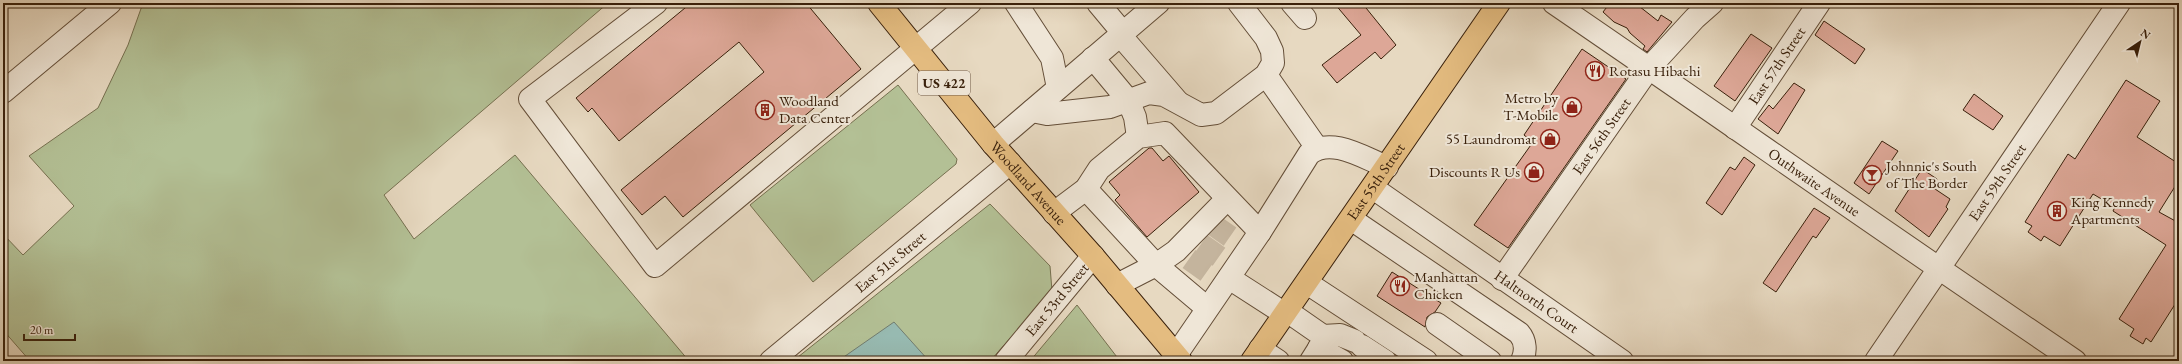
<svg xmlns="http://www.w3.org/2000/svg" width="2182" height="364" font-family="'EB Garamond',serif">
  <rect width="100%" height="100%" fill="#e7d9c1"/>
  <filter id="stains"><feTurbulence type="fractalNoise" baseFrequency=".005" numOctaves="4"/><feColorMatrix values="0 0 0 0 .2 0 0 0 0 .09 0 0 0 0 .02 0 0 0 .5 -.17"/></filter>
  <radialGradient id="worn" r=".72"><stop offset=".6" stop-color="#630" stop-opacity="0"/><stop offset="1" stop-color="#630" stop-opacity=".3"/></radialGradient>
  <path fill="#b3c095" stroke="#767050" d="M143,3H608L384,195L414,239L515,155L689,361H30L3,330V234L23,255L74,206L29,156L98,108L128,45Z
    M898,85L957,159L956,164L813,282L750,205Z
    M990,204L1050,266L1052,291L990,361H793Z
    M1077,305L1120,361H1030Z"/>
  <path fill="#97bab1" stroke="#717c6f" d="M894,322L929,361H838Z"/>
  <path fill="#dda797" stroke="#39200b" d="M691,3H806L861,69L683,217L665,196L642,215L621,190L764,72L739,42L619,141L592,108L588,112L576,98Z
    M1334,3H1362L1396,45L1381,59L1375,52L1337,83L1322,65L1361,35Z
    M1610,3H1635L1658,21L1661,15L1672,22L1647,52L1643,49L1645,46L1630,33L1627,28L1614,22L1603,12Z
    M1824,21L1865,49L1855,64L1815,35Z
    M1751,34L1772,48L1735,101L1714,86Z
    M1582,49L1626,79L1508,248L1474,225L1533,142L1524,135Z
    M2126,80L2160,101L2137,137L2179,164V180L2159,212L2179,223V298L2151,342L2146,338L2143,344L2130,336L2134,329L2119,319L2166,245L2113,211L2115,207L2093,194L2060,246L2044,236L2041,241L2028,232L2032,226L2025,222L2068,154L2075,159Z
    M1794,83L1805,90L1778,134L1758,119L1769,105L1773,109Z
    M1974,94L2003,116L1993,130L1963,110Z
    M1882,141L1898,151L1869,194L1854,183Z
    M1149,148H1152L1163,161L1169,156L1199,192L1147,237L1115,200L1120,195L1109,182Z
    M1744,157L1755,165L1722,215L1706,203L1730,167L1735,170Z
    M1922,169L1937,179L1932,187L1950,199L1946,207L1948,209L1929,237L1895,211Z
    M1814,208L1830,218L1816,238L1813,236L1776,292L1763,283Z
    M1392,272L1441,303L1435,312L1427,317L1425,327L1377,296Z"/>
  <g fill="none" stroke-linecap="round" stroke-linejoin="round">
    <path stroke="#c4b49d" stroke-width="22" stroke-dasharray="22 11" stroke-linecap="butt" d="M1212,224L1242,245
      M1201,244L1228,263
      M1189,259L1217,279"/>
    <defs>
      <g id="minor">
        <path d="M656,3L530,99L655,266L970,3"/>
        <path d="M1016,3L1052,58L1058,88"/>
        <path d="M1098,3L1123,33"/>
        <path d="M1292,3L1305,18"/>
        <path id="s1" d="M1554,3C1728,122 1900,243 2075,361"/>
        <path d="M1120,35L1177,101"/>
        <path d="M1093,58L1128,100L1135,117L1138,137"/>
        <path d="M1266,75L1317,148"/>
        <path d="M3,92L110,3"/>
        <path d="M1032,111L1047,114L1110,107L1149,93L1164,95L1201,115L1216,113L1266,75L1273,63L1272,51L1266,38L1239,3"/>
        <path id="s2" d="M1735,128L1819,3"/>
        <path d="M993,144L1158,3"/>
        <path id="s3" d="M1373,188L1622,361"/>
        <path d="M1086,189L1156,265L1117,285"/>
        <path d="M1054,213L1086,189L1099,169L1138,137L1165,133L1260,232L1176,355"/>
        <path d="M1351,219L1519,333C1526,341 1526,352 1522,361"/>
        <path d="M1260,232L1309,154C1331,136 1364,158 1387,167"/>
        <path d="M1229,278L1285,314"/>
        <path id="s4" d="M1502,279L1649,68L1695,18L1712,3"/>
        <path d="M1307,283L1426,361"/>
        <path d="M1207,308L1156,265L1176,251L1227,199"/>
        <path d="M1287,311L1323,336V342L1311,361"/>
        <path d="M1437,324L1490,361"/>
        <path d="M1323,336L1340,335L1355,341"/>
        <path d="M1362,346L1385,361"/>
        <path d="M1319,348L1342,361"/>
        <path d="M1260,349L1278,361"/>
        <path id="s5" d="M771,361L1010,163"/>
        <path id="s6" d="M1006,361L1093,256"/>
        <path id="s7" d="M1876,361L2119,3"/>
      </g>
      <g id="major">
        <path id="s8" d="M879,3L993,144L1093,256L1181,361"/>
        <path id="s9" d="M1252,361L1499,3"/>
      </g>
    </defs>
    <use href="#minor" stroke="#644e38" stroke-width="24"/>
    <use href="#major" stroke="#39200b" stroke-width="24"/>
    <use href="#minor" stroke="#efe6d7" stroke-width="22"/>
    <use href="#major" stroke="#e4bc80" stroke-width="22"/>
  </g>
  <defs>
    <symbol id="restaurant-ring" viewBox="-11 -11 22 22"><circle r="9.5" fill="#efe6d7" stroke="#8f2418" stroke-width="1.5"/><path d="M-5-6h1v4h1v-4h1v4h1v-4h1v5L-1.5 .5V6h-2V.5L-5-1ZM5-6V6H3V1.5H1.5Q1.5-4 5-6Z" fill="#8f2418"/></symbol>
    <symbol id="shop-ring" viewBox="-11 -11 22 22"><circle r="9.5" fill="#efe6d7" stroke="#8f2418" stroke-width="1.5"/><path d="M-5-2.5h2.3a2.7 3.5 0 0 1 5.4 0H5L5.5 6h-11ZM-1.5-2.5h3a1.5 2.3 0 0 0-3 0Z" fill="#8f2418"/></symbol>
    <symbol id="building-ring" viewBox="-11 -11 22 22"><circle r="9.5" fill="#efe6d7" stroke="#8f2418" stroke-width="1.5"/><path d="M-4-6H4V6H1V3H-1V6H-4ZM-2.5-4.3h1.7v1.8h-1.7ZM.8-4.3h1.7v1.8H.8ZM-2.5-1h1.7V.8h-1.7ZM.8-1h1.7V.8H.8Z" fill="#8f2418"/></symbol>
    <symbol id="bar-ring" viewBox="-11 -11 22 22"><circle r="9.5" fill="#efe6d7" stroke="#8f2418" stroke-width="1.5"/><path d="M-6-5H6L.8 .8V4.5H3.5V6h-7V4.5H-.8V.8Z" fill="#8f2418"/></symbol>
  </defs>
  <g fill-rule="evenodd">
    <use href="#restaurant-ring" x="1584" y="60" width="22" height="22"/>
    <use href="#shop-ring" x="1561" y="96" width="22" height="22"/>
    <use href="#building-ring" x="754" y="99" width="22" height="22"/>
    <use href="#shop-ring" x="1539" y="128" width="22" height="22"/>
    <use href="#shop-ring" x="1523" y="161" width="22" height="22"/>
    <use href="#bar-ring" x="1861" y="164" width="22" height="22"/>
    <use href="#building-ring" x="2046" y="200" width="22" height="22"/>
    <use href="#restaurant-ring" x="1389" y="275" width="22" height="22"/>
  </g>
  <g text-anchor="middle" stroke-width="4" stroke-linejoin="round" paint-order="stroke">
    <rect fill="#efe6d7" stroke="#705b48" stroke-width="1" x="918" y="71" width="52" height="24" rx="3"/>
    <g font-size="14" font-weight="bold" fill="#39200b">
      <text x="944" y="88">US 422</text>
    </g>
    <g font-size="15" fill="#39200b" stroke="#efe6d7">
      <text dy="5" stroke="none"><textPath href="#s2" startOffset="75">East 57th Street</textPath></text>
      <text dy="5" stroke="none"><textPath href="#s4" startOffset="174">East 56th Street</textPath></text>
      <text dy="5" stroke="none"><textPath href="#s9" startOffset="218">East 55th Street</textPath></text>
      <text dy="5" stroke="none"><textPath href="#s1" startOffset="316">Outhwaite Avenue</textPath></text>
      <text dy="5" stroke="none"><textPath href="#s8" startOffset="234">Woodland Avenue</textPath></text>
      <text dy="5" stroke="none"><textPath href="#s7" startOffset="216">East 59th Street</textPath></text>
      <text dy="5" stroke="none"><textPath href="#s5" startOffset="155">East 51st Street</textPath></text>
      <text dy="5" stroke="none"><textPath href="#s6" startOffset="80">East 53rd Street</textPath></text>
      <text dy="5" stroke="none"><textPath href="#s3" startOffset="199">Haltnorth Court</textPath></text>
    </g>
    <g font-size="15" fill="#39200b" stroke="#efe6d7" text-anchor="start">
      <text x="1609" y="76">Rotasu Hibachi</text>
      <text x="1558" y="103" text-anchor="end">Metro by<tspan x="1558" dy="17">T-Mobile</tspan></text>
      <text x="779" y="106">Woodland<tspan x="779" dy="17">Data Center</tspan></text>
      <text x="1536" y="144" text-anchor="end">55 Laundromat</text>
      <text x="1886" y="171">Johnnie's South<tspan x="1886" dy="17">of The Border</tspan></text>
      <text x="1520" y="177" text-anchor="end">Discounts R Us</text>
      <text x="2071" y="207">King Kennedy<tspan x="2071" dy="17">Apartments</tspan></text>
      <text x="1414" y="282">Manhattan<tspan x="1414" dy="17">Chicken</tspan></text>
    </g>
  </g>
  <rect width="2182" height="364" fill="none" stroke="#e7d9c1" stroke-width="16"/>
  <rect x="4" y="4" width="2174" height="356" fill="none" stroke="#39200b" stroke-width="2"/>
  <rect x="8" y="8" width="2166" height="348" fill="none" stroke="#39200b"/>
  <g transform="translate(2140 42) rotate(35)" stroke="#efe6d7" stroke-width="3" paint-order="stroke">
  <path d="M0-3L7 15L0 10L-7 15Z" fill="#39200b"/>
  <text y="-6" font-size="11" font-weight="bold" text-anchor="middle" fill="#39200b">N</text>
  </g>
  <path d="M24 334v6h51v-6" fill="none" stroke="#39200b" stroke-width="2"/>
  <text x="30" y="334" font-size="12" fill="#39200b" stroke="#efe6d7" stroke-width="3" paint-order="stroke">20 m</text>
  <rect width="100%" height="100%" filter="url(#stains)"/>
  <rect width="100%" height="100%" fill="url(#worn)"/>
</svg>
